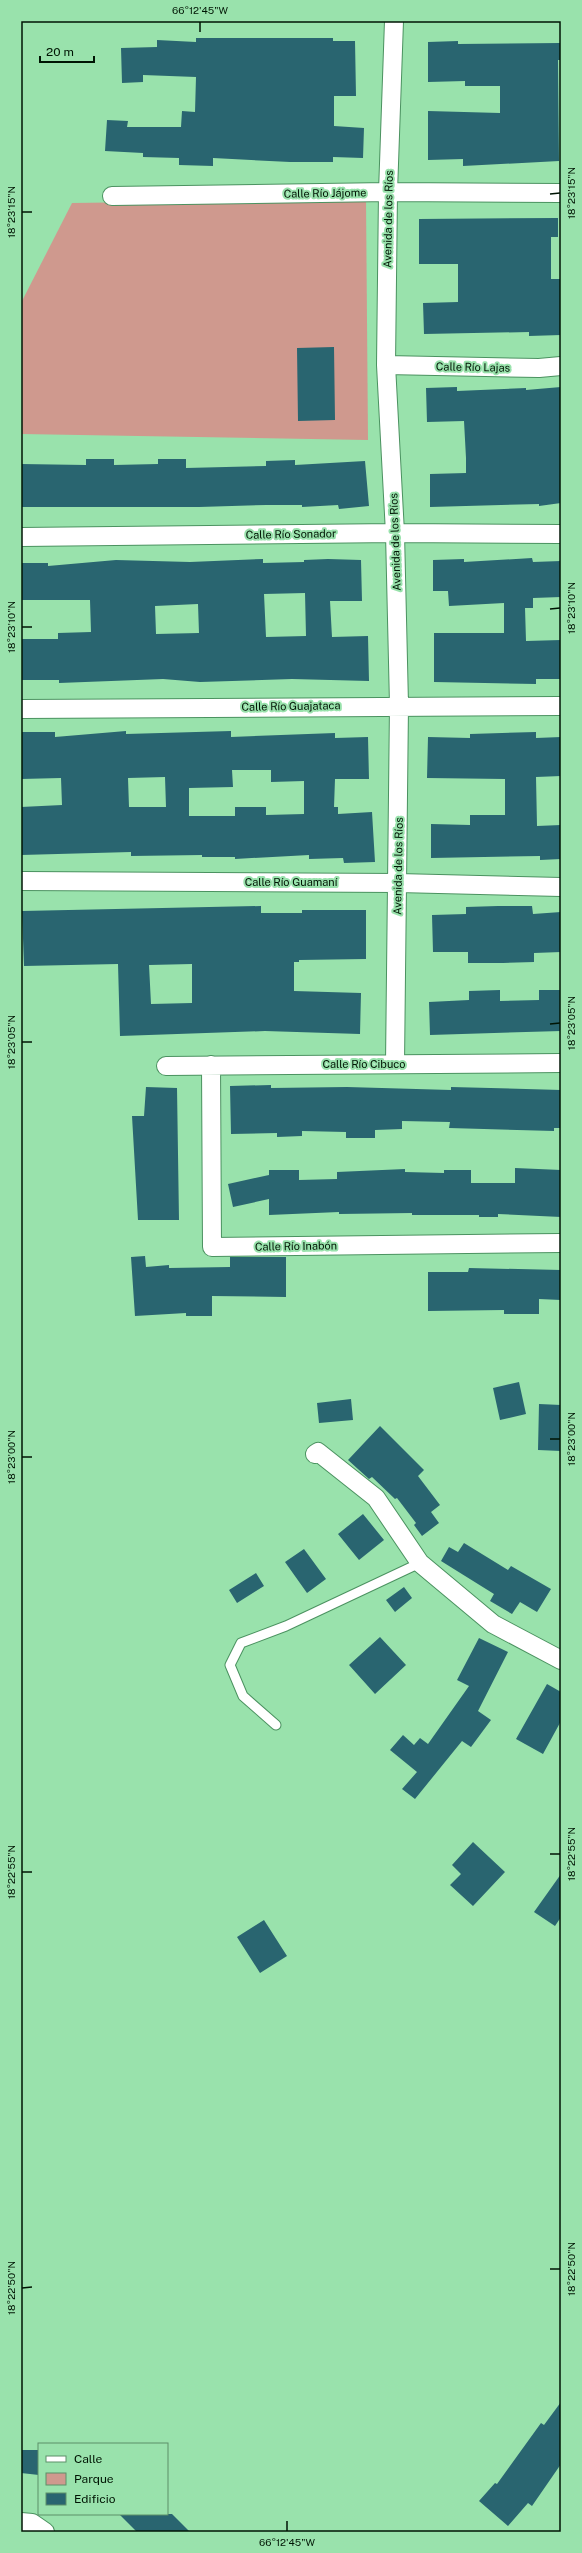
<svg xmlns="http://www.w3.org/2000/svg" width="582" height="2553" font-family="'Public Sans',sans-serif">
  <rect width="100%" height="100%" fill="#99e2ac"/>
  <path fill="#cf998e" d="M366,199L368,440L21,434V303L72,203Z"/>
  <path fill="#296570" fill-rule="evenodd" d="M196,38H333V41H355L356,96H334V126L364,128L363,158L333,157V162H290L213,158V166L179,165V158L143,157V153L105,151L107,120L128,121L127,127H181L182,111L195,112L196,77L143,75V82L122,83L121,48L157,47V40L196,42Z
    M458,41V44L561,43V60H558L559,161L463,166V159L428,160V111L500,113V86H465V81L428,82V42Z
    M558,218V237H551V279H561V335L529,336V332L424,334L423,303L458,302V264H419V219Z
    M334,347L335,420L298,421L297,348Z
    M457,387V391L526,388V390L561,387V503L539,506V504L430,507V474L466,473V458L464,421L427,422L426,388Z
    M86,459H114V465L158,464V459H186V468L266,466V461L295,460V465L365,461L369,506L339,509L338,505L302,507V505H266L199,507H21V464L86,465Z
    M532,558L533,562L561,561V597L533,598V608H525L526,641L561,640V679H536V684L434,682V633H504V603L449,606L448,591H433V560L464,559V562Z
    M263,559V563L304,562V560L328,559L361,560L362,601H330L332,637L368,636L369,681L292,679L200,682L163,679L59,683V680H22L21,639H58V633L91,632L90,600H21V563H48V566L116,560L190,562ZM305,593L306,636L266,637L264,594ZM198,604L199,633L156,634L155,606Z
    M126,731V734L231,731V737L335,733V738L368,737L369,779H335L334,807H338V814L372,812L375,862L344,863L343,858L309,859V855L235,859V857H202V855L131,856V852L21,855V807L62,805L61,778L21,779V732H55V737ZM232,770H271V782L304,781V814L266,815V807H235V816H189V788L233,787ZM165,777L166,807H129L128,778Z
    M536,732V738L561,737V776L536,777L537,826L561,825V859L540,860V856L431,858V824L470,825V815H505V779L427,778L428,737L470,738V734Z
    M261,906V913H302V910H366V959L299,960V962H294V991L361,993L360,1034L265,1031L120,1036L118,964L24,966L22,911ZM192,964V1003L151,1004L149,965Z
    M498,906H532L533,914L561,912V952L534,953V962L503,963H468V952H433L432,915L466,914V907Z
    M500,990V1001L539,1000V990H561V1031L430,1035L429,1002L469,1000V991Z
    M271,1085V1088L347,1087L451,1090V1087L561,1090V1128H554V1131L449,1128L450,1122L402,1121V1129L375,1130V1138H346V1132L302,1131V1136L277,1137V1133L231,1134L230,1086Z
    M146,1087L177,1088L179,1220H138L132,1116H144Z
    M515,1168L561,1170V1217L498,1214V1217H479V1215H412V1213L339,1214V1212L269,1215V1199L233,1207L228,1184L269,1175V1170H299V1180L337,1179V1172L405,1169V1172L444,1173V1170H471V1183H515Z
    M145,1256L146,1267L169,1265V1268L230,1267V1257H286V1297L212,1296V1316H186V1313L135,1316L131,1257Z
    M469,1268L561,1270V1300L539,1299V1314H504V1310L428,1311V1272H468Z
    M519,1382L526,1414L500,1420L493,1388Z
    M351,1399L353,1420L319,1423L317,1403Z
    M539,1404L561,1405V1451L538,1450Z
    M380,1426L424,1470L418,1476L440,1505L431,1512L439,1523L422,1536L414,1525L416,1523L397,1498L395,1499L372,1477L369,1479L348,1460Z
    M363,1514L384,1540L359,1560L338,1534Z
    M464,1543L508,1570L511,1566L551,1589L537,1612L520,1602L512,1614L490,1601L494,1594L441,1561L449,1547L458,1552Z
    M304,1549L326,1579L307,1593L285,1562Z
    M256,1573L264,1586L237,1603L229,1590Z
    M404,1587L412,1598L395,1612L386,1600Z
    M380,1637L406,1665L375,1694L349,1665Z
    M479,1638L508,1652L478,1711L491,1720L471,1747L462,1741L415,1799L402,1789L417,1772L390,1750L403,1735L414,1745L420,1738L428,1744L469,1686L457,1680Z
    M547,1684L561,1692V1721L543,1754L516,1739Z
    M473,1842L505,1872L473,1906L450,1885L461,1874L452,1865Z
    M561,1874V1917L555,1926L534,1912Z
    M264,1920L287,1956L260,1973L237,1937Z
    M561,2402V2464L532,2506L528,2503L508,2526L479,2501L495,2483L497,2484L541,2423L544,2425Z
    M21,2450H39V2475L21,2473Z
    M119,2514H172L190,2532H137Z"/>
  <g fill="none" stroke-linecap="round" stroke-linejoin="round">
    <defs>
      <path id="lane" d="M276,1725L243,1696L230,1665L241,1643L286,1626L420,1563"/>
      <path id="street" d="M394,21L388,192L386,365L395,533L399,705L395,1064
        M112,196L388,192L561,193
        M386,365L539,368L561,366
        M21,537L395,533L561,534
        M21,709L561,706
        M21,881L398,883L561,887
        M211,1065L212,1247L561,1243
        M166,1066L561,1063
        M315,1454L318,1452L376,1498L420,1563L493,1624L561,1660
        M21,2522L32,2523L45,2532"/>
    </defs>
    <use href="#lane" stroke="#4b9260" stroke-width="11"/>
    <use href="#street" stroke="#4b9260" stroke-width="20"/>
    <use href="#lane" stroke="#fff" stroke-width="9"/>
    <use href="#street" stroke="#fff" stroke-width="18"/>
  </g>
  <path fill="none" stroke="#001504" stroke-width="1.5" d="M200,22V32M550,194L560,193M22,212H32M550,609L560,608M22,627H32M550,1024L560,1023M22,1042H32M550,1439H560M22,1457H32M550,1854H560M22,1872H32M550,2269H560M22,2288L32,2287M287,2521V2531"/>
  <g text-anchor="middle" stroke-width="4" stroke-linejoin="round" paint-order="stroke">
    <g font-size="11" fill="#001504" stroke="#99e2ac">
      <text transform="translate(325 193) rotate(-1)" y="4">Calle Río Jájome</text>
      <text transform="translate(388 219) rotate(-89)" y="4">Avenida de los Ríos</text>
      <text transform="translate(473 367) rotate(1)" y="4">Calle Río Lajas</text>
      <text transform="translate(291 534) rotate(-1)" y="4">Calle Río Sonador</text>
      <text transform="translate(395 542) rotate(-92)" y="4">Avenida de los Ríos</text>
      <text transform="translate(291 706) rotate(-1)" y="4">Calle Río Guajataca</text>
      <text transform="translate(398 866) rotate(-89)" y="4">Avenida de los Ríos</text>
      <text x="291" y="886">Calle Río Guamaní</text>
      <text x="364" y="1068">Calle Río Cibuco</text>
      <text transform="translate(296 1246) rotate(-1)" y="4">Calle Río Inabón</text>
    </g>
  </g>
  <rect width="582" height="2553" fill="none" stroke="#99e2ac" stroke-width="44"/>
  <rect x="38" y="2443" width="130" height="72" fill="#99e2ac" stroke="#5c9069"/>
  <rect x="46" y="2456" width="20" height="6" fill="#ffffff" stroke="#5c9069"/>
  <text x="74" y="2463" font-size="12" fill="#001504">Calle</text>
  <rect x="46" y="2473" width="20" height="12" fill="#cf998e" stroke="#5c9069"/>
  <text x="74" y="2483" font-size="12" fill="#001504">Parque</text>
  <rect x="46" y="2493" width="20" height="12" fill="#296570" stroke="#5c9069"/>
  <text x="74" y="2503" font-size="12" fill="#001504">Edificio</text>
  <path d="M40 56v6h54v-6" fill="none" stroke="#001504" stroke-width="2"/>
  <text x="46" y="56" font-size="12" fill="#001504" stroke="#99e2ac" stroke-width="3" paint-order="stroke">20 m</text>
  <rect x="22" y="22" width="538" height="2509" fill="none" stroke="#001504" stroke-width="1.5"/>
  <g font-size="10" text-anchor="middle" fill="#001504">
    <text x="200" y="14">66°12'45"W</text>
    <text transform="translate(571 193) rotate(-90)" y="4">18°23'15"N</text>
    <text transform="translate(11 212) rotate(-90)" y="4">18°23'15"N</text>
    <text transform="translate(571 608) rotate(-90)" y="4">18°23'10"N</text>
    <text transform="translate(11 627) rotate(-90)" y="4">18°23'10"N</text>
    <text transform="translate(571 1023) rotate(-90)" y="4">18°23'05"N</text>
    <text transform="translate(11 1042) rotate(-90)" y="4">18°23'05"N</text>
    <text transform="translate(571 1439) rotate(-90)" y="4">18°23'00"N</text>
    <text transform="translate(11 1457) rotate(-90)" y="4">18°23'00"N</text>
    <text transform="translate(571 1854) rotate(-90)" y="4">18°22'55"N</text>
    <text transform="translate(11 1872) rotate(-90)" y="4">18°22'55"N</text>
    <text transform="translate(571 2269) rotate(-90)" y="4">18°22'50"N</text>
    <text transform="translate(11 2288) rotate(-90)" y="4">18°22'50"N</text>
    <text x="287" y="2546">66°12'45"W</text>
  </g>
</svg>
